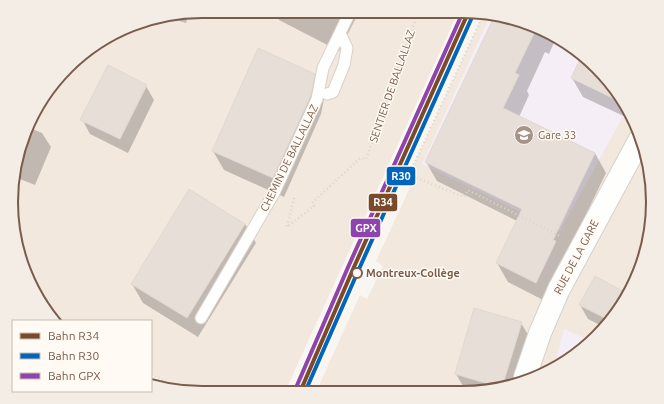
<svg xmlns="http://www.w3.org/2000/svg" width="664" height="404" font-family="Ubuntu,sans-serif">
  <rect width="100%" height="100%" fill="#f9f5f0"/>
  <path fill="#f2e8de" d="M202,11L458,12L285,392L188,391L151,375V321H57L47,312L21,263L11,202L21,141L43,96L86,50L141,21Z
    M484,13L535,25L578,50L627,106L651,177L647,251L614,318L557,368L475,393L316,392L360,295L367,299L383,266L376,261L413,181L407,179Z"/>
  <path fill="#f6eef6" d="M491,14L535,25L578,50L628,107L560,231L422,164Z
    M564,329L589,340L557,368L554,369Z"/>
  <path fill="#0003" d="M274,11L359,12L339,51L279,20Z
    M189,13L186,23L166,17Z
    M496,15L535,25L556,38L549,54L545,52L527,91L529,95L519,117L595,153L606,173L565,258L547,302L508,282L497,263L517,221L437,181L426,162Z
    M583,55L627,106L631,117L630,119L583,97L572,78Z
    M314,74L325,94L321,114L284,197L224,170L213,151Z
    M146,86L154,100L128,153L90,134L82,119Z
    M28,127L42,133L51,147L35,185L15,177L21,141Z
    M245,224L256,243L198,337L143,303L132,284Z
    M580,305L614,318L604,327L588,319Z
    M521,323L536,348L527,377L475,393H467L456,374Z"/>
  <path fill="#e6ded7" stroke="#e2d8d2" d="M495,15L537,27L515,73L519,75L503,108L595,153L553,240L556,241L536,283L496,263L522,209L425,162Z
    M258,48L315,74L311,95L273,178L212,151Z
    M582,55L601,77L625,104L571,78Z
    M108,65L147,85L120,139L80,120Z
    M189,189L245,224L187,318L131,284Z
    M595,276L626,293L614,318L611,321L579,305Z
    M474,308L522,322L503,384L495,386L455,374Z"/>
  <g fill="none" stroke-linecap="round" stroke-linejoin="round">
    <defs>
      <path id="service" d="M327,94L333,92L344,65L347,48L340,33
        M201,318L274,193L317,99L323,68L350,12"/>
      <path id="tertiary" d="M525,377L540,333L559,289L639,141"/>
    </defs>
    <use href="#service" stroke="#d7d1cb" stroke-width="13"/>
    <use href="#tertiary" stroke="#d7d1cb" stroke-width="24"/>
    <path stroke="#dcd5d0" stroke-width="2.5" stroke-dasharray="1 3" stroke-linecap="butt" d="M409,175L464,197L468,190L560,236
      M407,179L484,13
      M294,198L287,227L314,206L312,203L360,158L366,159L418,12
      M47,312L57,321
      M151,375L188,391"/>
    <use href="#service" stroke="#fefefd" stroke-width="11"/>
    <use href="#tertiary" stroke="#fefefd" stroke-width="22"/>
    <defs>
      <path id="rail-1" d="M300,392L354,267L468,13"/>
      <path id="rail-2" d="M305,392L359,269L473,15"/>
      <path id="rail-3" d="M295,390L349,265L463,12"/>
    </defs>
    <use href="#rail-1" stroke="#fffaf3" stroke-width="7"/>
    <use href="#rail-2" stroke="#fffaf3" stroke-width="7"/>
    <use href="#rail-3" stroke="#fffaf3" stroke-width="7"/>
    <use href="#rail-1" stroke="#7a4b2a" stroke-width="4"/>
    <use href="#rail-2" stroke="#0065bd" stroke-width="4"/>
    <use href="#rail-3" stroke="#8e44ad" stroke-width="4"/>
  </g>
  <defs>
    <symbol id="school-disc" viewBox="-11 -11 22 22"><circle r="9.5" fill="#a69286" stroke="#fffaf3"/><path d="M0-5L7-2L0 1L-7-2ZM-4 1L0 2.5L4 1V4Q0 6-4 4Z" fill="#fff"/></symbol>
  </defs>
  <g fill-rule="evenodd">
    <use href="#school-disc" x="513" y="124" width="22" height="22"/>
  </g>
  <circle fill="#fffaf3" stroke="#7a5c4d" stroke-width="2" cx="357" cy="273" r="5"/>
  <g text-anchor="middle" stroke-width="3" stroke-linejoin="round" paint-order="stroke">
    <g font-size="11" fill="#7a5c4d" stroke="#fffaf3">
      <text transform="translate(392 86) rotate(-71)" y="4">SENTIER DE BALLALLAZ</text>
      <text transform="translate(289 158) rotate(-64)" y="4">CHEMIN DE BALLALLAZ</text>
      <text transform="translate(576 257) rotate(-62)" y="4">RUE DE LA GARE</text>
    </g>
    <g font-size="11" fill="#7a5c4d" stroke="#fffaf3" text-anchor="start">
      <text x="538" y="139">Gare 33</text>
    </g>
    <g font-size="11" font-weight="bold" fill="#7a5c4d" stroke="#fffaf3" text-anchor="start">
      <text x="366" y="277">Montreux-Collège</text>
    </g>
  </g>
  <path d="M0 0H664V404H0ZM202 18H462A184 184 0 0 1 646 202V202A184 184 0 0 1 462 386H202A184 184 0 0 1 18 202V202A184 184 0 0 1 202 18Z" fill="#f4ede6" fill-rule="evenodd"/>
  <path fill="none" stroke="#7a5c4d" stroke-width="2" d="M202 18H462A184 184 0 0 1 646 202V202A184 184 0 0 1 462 386H202A184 184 0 0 1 18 202V202A184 184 0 0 1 202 18Z"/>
  <g stroke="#fffaf3" stroke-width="1.5">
    <rect x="386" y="166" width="30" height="20" rx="4" fill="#0065bd"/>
    <rect x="368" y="193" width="30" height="19" rx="4" fill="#7a4b2a"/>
    <rect x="350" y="218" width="31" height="20" rx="4" fill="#8e44ad"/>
  </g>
  <g font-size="11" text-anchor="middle" font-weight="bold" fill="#fff">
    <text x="401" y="180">R30</text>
    <text x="383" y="206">R34</text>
    <text x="366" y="232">GPX</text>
  </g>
  <rect x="12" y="320" width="140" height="72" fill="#fffaf3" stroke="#cabbb1"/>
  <rect x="20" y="333" width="20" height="6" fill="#7a4b2a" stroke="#cabbb1"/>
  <text x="48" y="340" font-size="12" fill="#7a5c4d">Bahn R34</text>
  <rect x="20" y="353" width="20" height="6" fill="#0065bd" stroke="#cabbb1"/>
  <text x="48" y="360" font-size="12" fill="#7a5c4d">Bahn R30</text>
  <rect x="20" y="373" width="20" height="6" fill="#8e44ad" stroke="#cabbb1"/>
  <text x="48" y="380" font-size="12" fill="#7a5c4d">Bahn GPX</text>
</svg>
